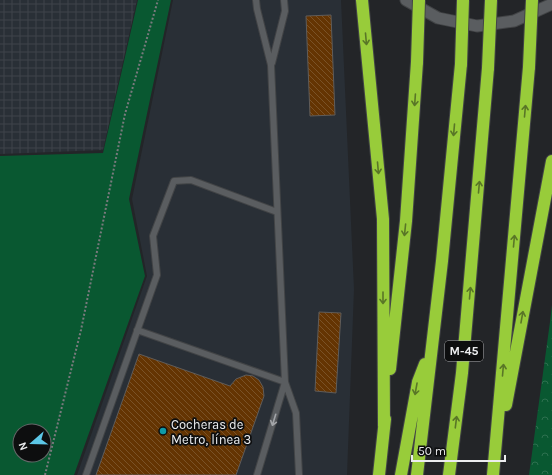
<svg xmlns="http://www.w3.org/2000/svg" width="552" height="475" font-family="Karla,sans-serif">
  <defs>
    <pattern id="industrial-grid" width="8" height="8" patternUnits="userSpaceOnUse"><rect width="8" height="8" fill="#292f36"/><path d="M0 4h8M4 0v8" fill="none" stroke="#3e434a"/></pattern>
    <pattern id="park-crowns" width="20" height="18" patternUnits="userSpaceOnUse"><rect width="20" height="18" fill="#095831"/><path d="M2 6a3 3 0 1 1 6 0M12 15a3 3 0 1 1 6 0" fill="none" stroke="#2d704f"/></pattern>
    <pattern id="building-back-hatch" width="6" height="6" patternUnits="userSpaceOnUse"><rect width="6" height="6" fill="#643402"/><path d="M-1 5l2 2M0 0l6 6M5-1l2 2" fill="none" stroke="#7a5227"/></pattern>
  </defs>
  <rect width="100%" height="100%" fill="#232528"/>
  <path fill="#292f36" d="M173,0H341L354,289L347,475H77L147,276L132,199Z"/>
  <path fill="url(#industrial-grid)" d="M0,0H137L103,150L0,154Z"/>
  <path fill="#095831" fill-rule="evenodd" d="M138,0H171L129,199L145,276L74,475H0V156L103,153ZM20,431H44V455H20Z"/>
  <path fill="url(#park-crowns)" d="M552,305V475H529L550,322Z"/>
  <path fill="url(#building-back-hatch)" stroke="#5f5c5a" d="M331,15L335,115L310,116L306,16Z
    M319,312L341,313L336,393L315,391Z
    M139,354L230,386L236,379L246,375L253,376L259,380L263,387L264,396L236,475H96Z"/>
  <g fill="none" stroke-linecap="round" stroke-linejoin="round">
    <defs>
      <path id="service" d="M256,0L257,9L271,65L285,382L296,413L299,475
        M272,63L285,11L284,0
        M137,330L285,382
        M86,475L157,275L153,236L174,181L191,180L277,212
        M257,475L285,382"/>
      <path id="secondary" d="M406,0L438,18L477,26L514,21L552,4"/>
      <path id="motorway" d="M362,0L383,219L384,426
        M390,369L406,221L417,62
        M506,405L552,161
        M379,475L385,419
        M401,475L418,382L425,364
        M417,475L442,261L461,64
        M449,475L462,373L488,68
        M493,475L529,67"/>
    </defs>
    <use href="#service" stroke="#424446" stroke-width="8"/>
    <use href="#secondary" stroke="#424446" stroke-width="13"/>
    <use href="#motorway" stroke="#424446" stroke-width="14"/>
    <path stroke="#797a7d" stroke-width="2" stroke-dasharray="2 2" stroke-linecap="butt" d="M45,475L81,330L125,114L158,0"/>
    <use href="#service" stroke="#5a5d60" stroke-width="6"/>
    <use href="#secondary" stroke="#5a5d60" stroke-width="11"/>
    <use href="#motorway" stroke="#98cc3a" stroke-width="12"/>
    <defs>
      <path id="motorway-bridge" d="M417,62L419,0
        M461,64L463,0
        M529,67L532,0
        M488,68L491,0"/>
    </defs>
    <use href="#motorway-bridge" stroke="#424446" stroke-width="14" stroke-linecap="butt"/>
    <use href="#motorway-bridge" stroke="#98cc3a" stroke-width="12"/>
  </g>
  <defs><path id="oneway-shaft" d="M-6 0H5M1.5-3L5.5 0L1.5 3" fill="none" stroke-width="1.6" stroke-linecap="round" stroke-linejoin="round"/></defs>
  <g stroke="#597627">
    <use href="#oneway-shaft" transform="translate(366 39) rotate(85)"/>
    <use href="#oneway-shaft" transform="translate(415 100) rotate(94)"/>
    <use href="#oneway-shaft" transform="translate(525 111) rotate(-85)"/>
    <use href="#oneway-shaft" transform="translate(454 130) rotate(95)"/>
    <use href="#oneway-shaft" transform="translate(378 168) rotate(85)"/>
    <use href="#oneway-shaft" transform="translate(479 187) rotate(-85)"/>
    <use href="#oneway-shaft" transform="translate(405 230) rotate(96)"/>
    <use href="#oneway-shaft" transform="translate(514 241) rotate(-85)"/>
    <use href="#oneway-shaft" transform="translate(470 293) rotate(-85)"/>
    <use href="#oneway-shaft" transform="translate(383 298) rotate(90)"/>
    <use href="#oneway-shaft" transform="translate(522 317) rotate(-80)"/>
    <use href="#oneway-shaft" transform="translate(503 370) rotate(-85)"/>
    <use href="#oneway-shaft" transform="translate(416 389) rotate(100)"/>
    <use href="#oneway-shaft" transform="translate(456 422) rotate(-83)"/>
  </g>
  <use stroke="#a3a5a8" href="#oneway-shaft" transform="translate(274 420) rotate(107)"/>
  <circle fill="#0f9aa8" stroke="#0d0e0f" stroke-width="1.5" cx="163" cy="431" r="4"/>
  <g text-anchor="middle" stroke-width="3.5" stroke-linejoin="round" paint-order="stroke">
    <rect fill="#0d0e0f" stroke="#a9aaac" stroke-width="1" x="445" y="341" width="38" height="20" rx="3"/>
    <g font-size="12" font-weight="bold" fill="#ecedef">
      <text x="464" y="355">M-45</text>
    </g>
    <g font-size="13" fill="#ecedef" stroke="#0d0e0f" text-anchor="start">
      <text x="171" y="429">Cocheras de<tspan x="171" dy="15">Metro, línea 3</tspan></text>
    </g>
  </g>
  <g transform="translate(32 443) rotate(250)"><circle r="19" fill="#0d0e0f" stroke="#666769"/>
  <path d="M0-3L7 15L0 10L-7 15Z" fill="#5cc7e7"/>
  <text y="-6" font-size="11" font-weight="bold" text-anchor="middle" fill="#ecedef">N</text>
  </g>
  <path d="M412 455v6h93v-6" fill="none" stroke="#ecedef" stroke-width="2"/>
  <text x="418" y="455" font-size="12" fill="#ecedef" stroke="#0d0e0f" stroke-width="3" paint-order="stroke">50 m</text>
</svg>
